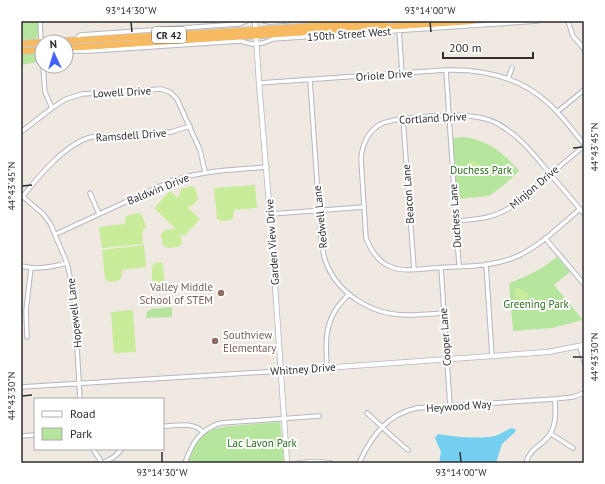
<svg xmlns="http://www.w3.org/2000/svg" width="605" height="484" font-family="'PT Sans',sans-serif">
  <rect width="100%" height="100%" fill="#efe9e1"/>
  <path fill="#b6e59e" d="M21,21H38V34L36,39L21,40Z
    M37,52L38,62L21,65V53Z
    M464,137C488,140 504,153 519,171L505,184L489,196L456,199L452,138Z
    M557,257L570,272L554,285L583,320L552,328L513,331L509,283C527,277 542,269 557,257Z
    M172,307V317L146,318L147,312L151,309Z
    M280,422L284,463H188C198,430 211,427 243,425C255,424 267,423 280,422Z"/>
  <path fill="#c9ec9a" d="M471,161L477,162L480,166L479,172L472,175L465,171L464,167Z
    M255,185L257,208L234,210V214L232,220L220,221L217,219L214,188Z
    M192,186L196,189L198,199L193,205L187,207L200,219L184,236L180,233L182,242L179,247L168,248L163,245L161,234L165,230L176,229L154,208L170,191L178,198L181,189Z
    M139,213L142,215L146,227L142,232L143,244L102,248L99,227L125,224L126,216Z
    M144,245L146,267L122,270V277L118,281L108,282L105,279L102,250Z
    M161,262L163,265L165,287L163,290H156C152,285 150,268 154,263Z
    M518,288L524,290L528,293V297L525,301H519L516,298L515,291Z
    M133,310L136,352L114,353L111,312Z"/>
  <path fill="#75cff0" d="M512,428L516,430L515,432L502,444L496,463H439L441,452L435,438L438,434C454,437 479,439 495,436C501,434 506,430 512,428Z"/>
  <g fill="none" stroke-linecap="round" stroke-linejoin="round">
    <defs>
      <path id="minor" d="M40,21L42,59
        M264,21L270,22L288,21
        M568,21L573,36L584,49
        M399,29L402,74
        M78,40V37L80,35L239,24L246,21
        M72,48L74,51H91L240,41L252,44L263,43L273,39L538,21
        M43,66L45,92L52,108
        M446,70L459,266
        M508,79L512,68
        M310,80L321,239C322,245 323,253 325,260C337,294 372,315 407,315C419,315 431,314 444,313
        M259,83L446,70C482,69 519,77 547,102C561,114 572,130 584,144
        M557,112L584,90
        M403,119L414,269
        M21,132L52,108L66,99L82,94L161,89L170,92L177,99L200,150L205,172
        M90,193L99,214
        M21,195L43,214L50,223L67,263L74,295L80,399
        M23,196C39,176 65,144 91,137L171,132L190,126
        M580,209C561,225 542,244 520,255C494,268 462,266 433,268C420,269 404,272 391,267C378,262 371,251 366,238L361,159C362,145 367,133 379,125C391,117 453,114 469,116C482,117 496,121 506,129C520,138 530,150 541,163C555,180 570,197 584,214
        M271,214L364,207
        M456,221C477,219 492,219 511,207L584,146
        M56,234L171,181C204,170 233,170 267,167
        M545,238L584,284
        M486,264L492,356
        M21,266C37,270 51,267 67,263
        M441,267L450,406
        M27,337L26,311L31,268
        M580,347L584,362
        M327,368C326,348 324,329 335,311C338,305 344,300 349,294
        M21,387L281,371
        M367,413L394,438L408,450
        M163,426C177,426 192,421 203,432
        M551,434L573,448
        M21,436L35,435
        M93,449L102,463
        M103,463L114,457L122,449
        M185,463C192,443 200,429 221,423L319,416
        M359,463C371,437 387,414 417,408L555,399L573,397L584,393
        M526,463C529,448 543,446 550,434C557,423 555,411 555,399"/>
      <path id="tertiary" d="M255,21L259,83L272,240L287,463
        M281,371L548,352L584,345
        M299,463L314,462L330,463"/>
      <path id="trunk" d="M47,42L256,30L384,21
        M21,44L42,42
        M66,48L472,21
        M21,51L42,50"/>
    </defs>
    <use href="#minor" stroke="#b4b7c1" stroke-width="5.5"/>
    <use href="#tertiary" stroke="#b4b7c1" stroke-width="6"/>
    <use href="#trunk" stroke="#c9c9c9" stroke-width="8"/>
    <use href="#minor" stroke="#fff" stroke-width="3.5"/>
    <use href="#tertiary" stroke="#fff" stroke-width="4.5"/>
    <use href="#trunk" stroke="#f8ba60" stroke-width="6"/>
  </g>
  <path fill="none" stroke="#2e2e2e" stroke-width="1.5" d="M131,22L132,32M430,22L431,32M573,148L583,147M22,186L32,185M573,357H583M22,396L32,395M162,452V462M460,452L461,462"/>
  <g fill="#8d6e63" stroke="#fff" stroke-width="1.5">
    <circle cx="221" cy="293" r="4"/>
    <circle cx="215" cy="341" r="4"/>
  </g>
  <g text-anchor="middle" stroke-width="4" stroke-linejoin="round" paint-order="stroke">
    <rect fill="#fff" stroke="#6d6d6d" stroke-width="1" x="152" y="27" width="34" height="16" rx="3"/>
    <g font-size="10" font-weight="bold" fill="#2e2e2e">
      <text x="169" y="39">CR 42</text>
    </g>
    <g font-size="11" fill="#2e2e2e" stroke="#fff">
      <text transform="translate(349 34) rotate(-4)" y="4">150th Street West</text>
      <text transform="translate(384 75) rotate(-4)" y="4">Oriole Drive</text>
      <text transform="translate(122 92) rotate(-3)" y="4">Lowell Drive</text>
      <text transform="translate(433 118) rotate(-3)" y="4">Cortland Drive</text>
      <text transform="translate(131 135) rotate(-4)" y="4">Ramsdell Drive</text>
      <text transform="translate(534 187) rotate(-40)" y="4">Minjon Drive</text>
      <text transform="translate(158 189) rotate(-22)" y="4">Baldwin Drive</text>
      <text transform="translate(408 194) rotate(-94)" y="4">Beacon Lane</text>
      <text transform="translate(455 216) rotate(-94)" y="4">Duchess Lane</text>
      <text transform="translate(320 217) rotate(-96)" y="4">Redwell Lane</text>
      <text transform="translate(272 242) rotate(-94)" y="4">Garden View Drive</text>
      <text transform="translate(74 313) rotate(-96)" y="4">Hopewell Lane</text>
      <text transform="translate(445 337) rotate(-94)" y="4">Cooper Lane</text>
      <text transform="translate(303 369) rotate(-4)" y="4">Whitney Drive</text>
      <text transform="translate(459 406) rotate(-4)" y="4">Heywood Way</text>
    </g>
    <g font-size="11" fill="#2c6e1b" stroke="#fff">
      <text x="481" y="174">Duchess Park</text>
      <text x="536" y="308">Greening Park</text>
      <text x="262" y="447">Lac Lavon Park</text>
    </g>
    <g font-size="11" fill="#785e54" stroke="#fff" text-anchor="end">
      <text x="213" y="291">Valley Middle<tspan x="213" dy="13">School of STEM</tspan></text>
      <text x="223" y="339" text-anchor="start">Southview<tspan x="223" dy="13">Elementary</tspan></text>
    </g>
  </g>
  <rect width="605" height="484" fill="none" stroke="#ffffff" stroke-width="44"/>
  <rect x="34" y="398" width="130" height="52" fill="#ffffff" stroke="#ababab"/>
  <rect x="42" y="411" width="20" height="6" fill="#ffffff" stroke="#ababab"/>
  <text x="70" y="418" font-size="12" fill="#2e2e2e">Road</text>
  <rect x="42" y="428" width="20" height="12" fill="#b6e59e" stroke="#ababab"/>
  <text x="70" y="438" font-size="12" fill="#2e2e2e">Park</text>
  <g transform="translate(54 54) rotate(356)"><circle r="19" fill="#ffffff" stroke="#ababab"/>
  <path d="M0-3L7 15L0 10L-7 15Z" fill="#4264fb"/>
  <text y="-6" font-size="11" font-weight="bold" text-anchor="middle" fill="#2e2e2e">N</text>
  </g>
  <path d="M443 52v6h90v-6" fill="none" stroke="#2e2e2e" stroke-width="2"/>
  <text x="449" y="52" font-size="12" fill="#2e2e2e" stroke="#ffffff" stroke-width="3" paint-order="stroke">200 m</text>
  <rect x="22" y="22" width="561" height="440" fill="none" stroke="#2e2e2e" stroke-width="1.5"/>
  <g font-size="10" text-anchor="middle" fill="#2e2e2e">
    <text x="131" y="14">93°14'30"W</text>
    <text x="430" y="14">93°14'00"W</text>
    <text transform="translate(594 147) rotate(-90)" y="4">44°43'45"N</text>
    <text transform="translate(11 186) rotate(-90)" y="4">44°43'45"N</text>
    <text transform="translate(594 357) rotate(-90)" y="4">44°43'30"N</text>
    <text transform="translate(11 396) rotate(-90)" y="4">44°43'30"N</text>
    <text x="162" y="476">93°14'30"W</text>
    <text x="461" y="476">93°14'00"W</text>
  </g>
</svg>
